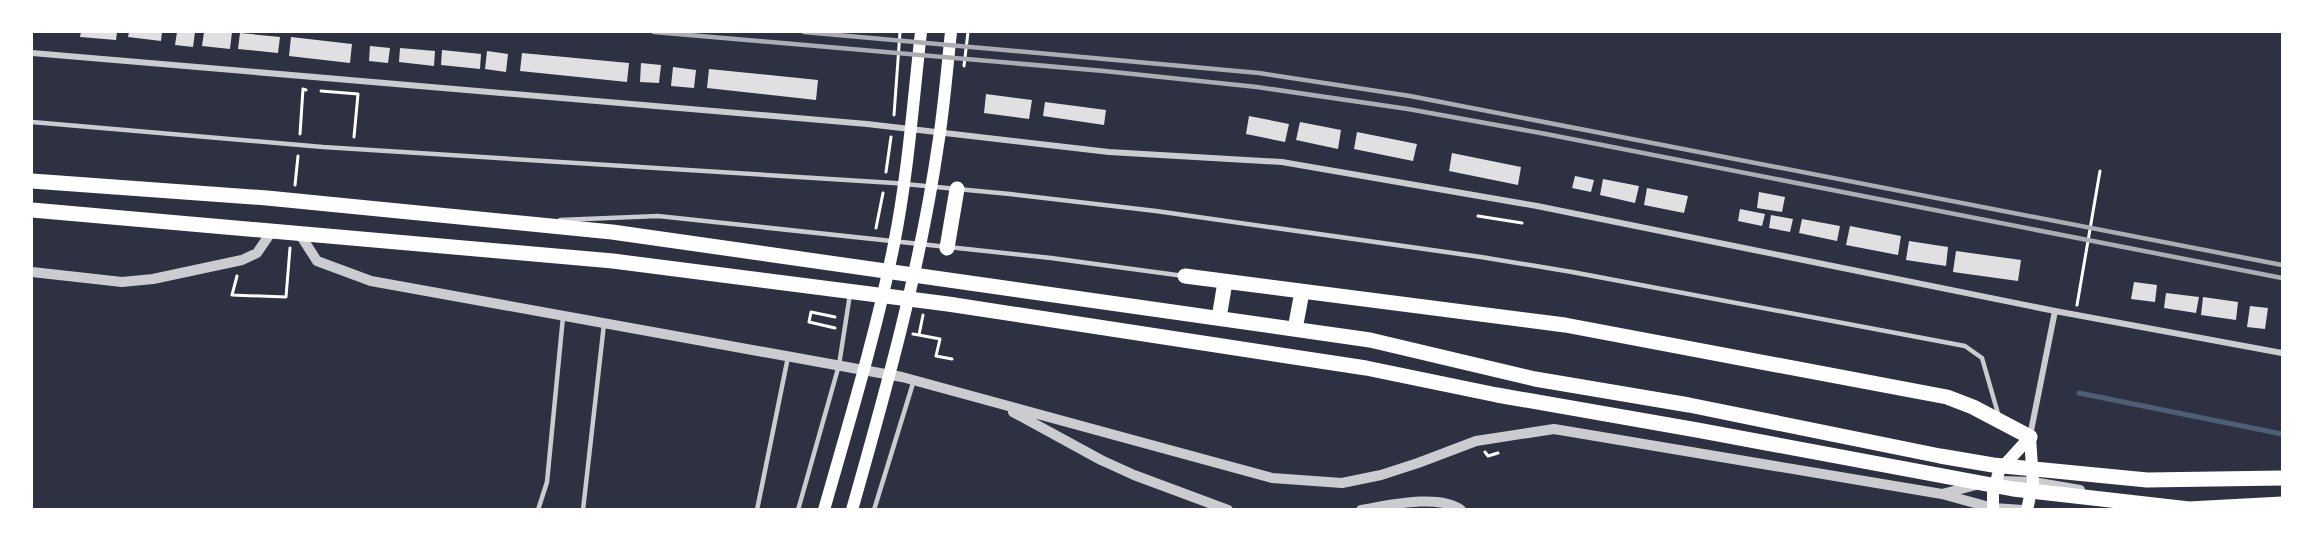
<svg xmlns="http://www.w3.org/2000/svg" width="2314" height="541" font-family="Poppins,sans-serif">
  <rect width="100%" height="100%" fill="#2d3142"/>
  <g fill="none" stroke-linecap="round" stroke-linejoin="round">
    <path stroke="#4f5d75" stroke-width="5" d="M2079,393L2282,434"/>
  </g>
  <path fill="#e0e0e3" d="M81,32H117L116,40L80,37Z
    M129,32H162L161,41L128,37Z
    M177,32H195L193,47L175,45Z
    M204,32H232L230,49L202,46Z
    M240,33L280,37L278,53L238,49Z
    M291,37L352,44L350,63L289,56Z
    M370,46L390,48L388,63L369,61Z
    M400,48L435,51L434,66L399,62Z
    M442,50L481,54L480,69L441,65Z
    M487,51L508,54L506,72L485,69Z
    M522,53L629,63L627,82L520,71Z
    M641,63L661,65L659,83L640,82Z
    M673,67L696,70L694,88L671,86Z
    M709,69L818,80L816,100L707,88Z
    M986,94L1032,100L1029,119L984,113Z
    M1045,102L1106,110L1104,125L1043,116Z
    M1249,116L1289,124L1285,142L1246,134Z
    M1300,122L1341,130L1338,149L1296,140Z
    M1357,132L1417,144L1413,161L1354,149Z
    M1452,153L1521,167L1518,185L1449,171Z
    M1575,176L1594,180L1591,192L1572,188Z
    M1603,179L1639,186L1635,203L1600,195Z
    M1647,188L1688,196L1684,213L1644,205Z
    M1759,192L1785,197L1782,212L1757,208Z
    M1740,209L1765,214L1762,226L1738,221Z
    M1771,215L1793,219L1790,232L1769,228Z
    M1802,219L1840,226L1837,241L1799,233Z
    M1850,226L1901,236L1898,255L1846,245Z
    M1909,241L1948,247L1946,266L1906,260Z
    M1956,251L2021,260L2018,281L1953,272Z
    M2134,282L2157,285L2155,302L2131,299Z
    M2166,293L2199,297L2196,313L2164,308Z
    M2203,297L2238,302L2236,320L2201,315Z
    M2250,306L2268,308L2265,329L2247,327Z"/>
  <g fill="none" stroke-linecap="round" stroke-linejoin="round">
    <path stroke="#fff" stroke-width="3" d="M964,66L968,32
      M321,91L358,94L354,137
      M894,115L900,32
      M300,134L303,89L306,90
      M886,172L891,137
      M295,185L298,156
      M1478,216L1522,223
      M876,228L883,193
      M237,276L232,295L286,297L290,248
      M2077,305L2100,171
      M835,328L809,322L811,312L835,317
      M913,334L919,335L923,315
      M919,335L940,339L936,356L952,359
      M1485,452L1488,456L1498,453"/>
    <path stroke="#caccd0" stroke-width="4.5" d="M32,122L323,147L894,183L1010,194L1156,211L1481,257L1572,272L1965,346L1982,358L1999,417
      M560,220L658,216L1051,258L1184,276
      M538,510L547,482L563,317
      M583,510L604,324
      M757,510L788,357
      M798,510L839,365L850,294
      M874,510L914,380"/>
    <path stroke="#caccd0" stroke-width="6" d="M32,53L867,124L1109,152L1282,162L1537,206L2055,311L2030,436
      M2055,311L2282,353"/>
    <path stroke="#caccd0" stroke-width="10" d="M299,233L317,261L371,281L902,377L1272,478L1342,483L1381,475L1418,463L1476,441L1554,429L1942,494L1993,508L2023,510
      M32,272L122,282L153,279L242,260L257,253L272,231
      M1013,412L1101,460L1134,475L1228,510
      M2001,481L2033,482L2080,490
      M1942,494L1976,485
      M1361,510C1386,506 1439,493 1461,510"/>
    <path stroke="#fff" stroke-width="12" d="M824,510C849,422 876,334 894,244C908,174 913,102 921,32
      M852,510C886,390 920,269 938,145C944,108 947,69 951,32
      M1993,510V493L1999,471L2030,437
      M2027,510L2033,482L2030,437"/>
    <path stroke="#fff" stroke-width="15" d="M32,181L267,198L612,232L1370,340L1535,379L1689,405L1940,456L1993,465L2147,480L2282,478
      M32,210L613,261L948,304L1366,368L1497,395L1697,430L2013,489L2189,509L2282,504
      M947,248L957,189
      M1185,276L1565,325L1947,397L1973,407L2030,437
      M1219,318L1225,282
      M1295,329L1302,292"/>
    <path stroke="#abadb3" stroke-width="4.5" d="M654,32L1104,71L1257,87L1408,109L1546,134L2282,278
      M804,32L1259,73L1410,96L2282,265"/>
  </g>
  <rect width="2314" height="541" fill="none" stroke="#ffffff" stroke-width="66"/>
</svg>
